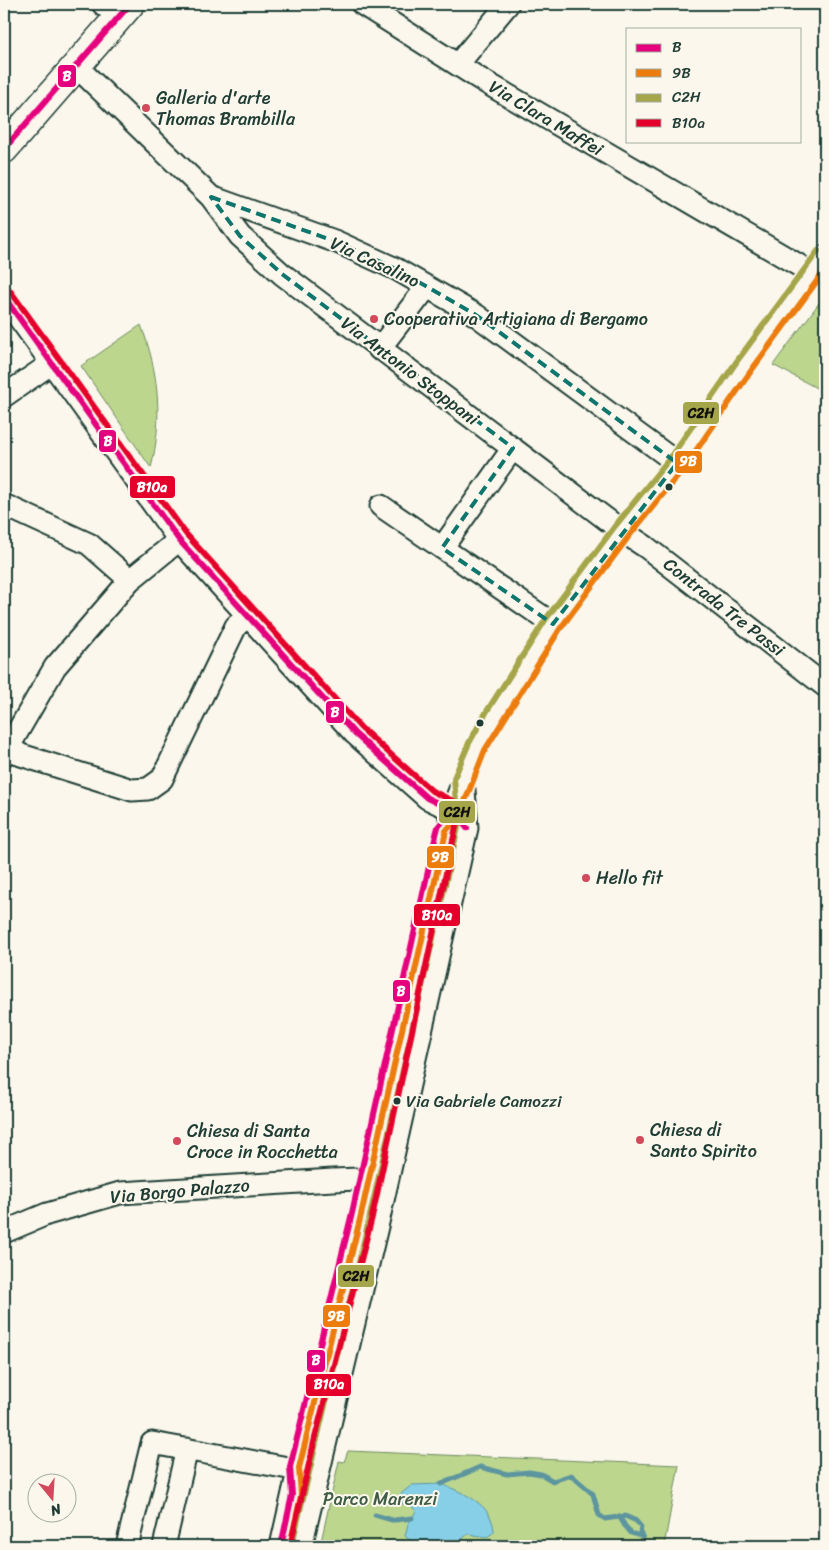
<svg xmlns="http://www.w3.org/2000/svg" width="829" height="1550" font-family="Sriracha,sans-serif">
  <rect width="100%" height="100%" fill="#fbf7ec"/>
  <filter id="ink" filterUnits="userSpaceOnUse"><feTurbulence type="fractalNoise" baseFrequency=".02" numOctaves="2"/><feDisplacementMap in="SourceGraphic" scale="10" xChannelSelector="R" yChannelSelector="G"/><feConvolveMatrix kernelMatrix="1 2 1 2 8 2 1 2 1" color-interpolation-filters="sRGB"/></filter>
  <g filter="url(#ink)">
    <path fill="#bcd68e" stroke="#6e8a61" d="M825,295V390L824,392L773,365Z
      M141,325C159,372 163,419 151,468L81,366Z
      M348,1451L679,1465L664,1546H320L339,1461L344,1462Z"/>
    <path fill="#86cfe7" stroke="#5d959f" d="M441,1484C464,1493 493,1504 494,1532L487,1537L468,1534L462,1539V1546H417L405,1536L408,1524L416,1511L409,1504H402L397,1497L412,1485Z"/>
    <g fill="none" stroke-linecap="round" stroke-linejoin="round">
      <path stroke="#5d959f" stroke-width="5" d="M441,1484L480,1467L507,1474L529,1472L541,1474L553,1481L571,1475L593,1494L599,1515L605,1519L625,1516L634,1520
        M375,1515L392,1520
        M619,1516L625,1526
        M395,1520L412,1518
        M636,1521L641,1527L640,1533L642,1536
        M627,1528L631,1533L643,1537"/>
      <defs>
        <path id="minor" d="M103,4L118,17
          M362,4L480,79L812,273
          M458,64L508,4
          M77,67L211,197L337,242L396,269L476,315L677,463
          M211,197L240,236L282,274L622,531L646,547L825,686
          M4,297L179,540L355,734L427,798L452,810L461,820
          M379,349L427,287
          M4,396L52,363
          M4,505L89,544L130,580
          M381,506L553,624
          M442,548L513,448
          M8,747L21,755L132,790L148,789L162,779L236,626L248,616
          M4,755L55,667L130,580L179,540
          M4,1232L47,1214L120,1193L333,1180L359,1179L384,1182
          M127,1546L152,1443L299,1470
          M164,1546L187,1449
          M281,1546L306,1436L363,1215L452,810L477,746L553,624L622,531L677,463L744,366L825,256
          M301,1546L379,1218L467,828L464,790"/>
        <path id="major" d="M4,149L130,4"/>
      </defs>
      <use href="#minor" stroke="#1f3d34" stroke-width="25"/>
      <use href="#major" stroke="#1f3d34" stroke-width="31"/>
      <use href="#minor" stroke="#fbf7ec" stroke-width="21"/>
      <use href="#major" stroke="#fbf7ec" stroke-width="28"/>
      <defs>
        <path id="bus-1" d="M4,149L130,4
          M4,297L179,540L355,734L427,798L452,810L467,828
          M281,1546L292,1495L290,1467L352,1213L436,835L438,827L452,810"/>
        <path id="bus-2" d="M290,1546L301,1496L299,1468L361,1215L446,831L460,814L485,750L560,629L629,536L684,468L751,371L825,270"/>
        <path id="bus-3" d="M292,1544L370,1216L458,827L454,778L469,743L487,711L546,619L615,526L670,458L737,361L818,251"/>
        <path id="bus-4" d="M11,292L186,534L361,728L432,791L457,803L460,808L372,1217L315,1438L290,1546"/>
      </defs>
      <use href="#bus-1" stroke="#fbf7ec" stroke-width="10"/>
      <use href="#bus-2" stroke="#fbf7ec" stroke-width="10"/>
      <use href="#bus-3" stroke="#fbf7ec" stroke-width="10"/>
      <use href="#bus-4" stroke="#fbf7ec" stroke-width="10"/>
      <use href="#bus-1" stroke="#e5007d" stroke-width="6"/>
      <use href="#bus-2" stroke="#ec7c0c" stroke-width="6"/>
      <use href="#bus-3" stroke="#a5a549" stroke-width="6"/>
      <use href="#bus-4" stroke="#e4002b" stroke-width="6"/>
    </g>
  </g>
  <path fill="none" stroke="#0f766e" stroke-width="4" stroke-dasharray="10 6" stroke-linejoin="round" d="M211,197L337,242L396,269L476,315L677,463L553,624L442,548L513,448L282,274L240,236Z"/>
  <g fill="#d1495b" stroke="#fbf7ec" stroke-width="2">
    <circle cx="146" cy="108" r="5"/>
    <circle cx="374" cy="319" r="5"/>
    <circle cx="586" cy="878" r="5"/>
    <circle cx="640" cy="1140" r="5"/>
    <circle cx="177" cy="1141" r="5"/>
  </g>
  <g fill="#1f3d34" stroke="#fbf7ec" stroke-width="2">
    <circle cx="669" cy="487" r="4.5"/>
    <circle cx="480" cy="723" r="4.5"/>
    <circle cx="397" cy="1101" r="4.5"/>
  </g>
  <g text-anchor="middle" stroke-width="4" stroke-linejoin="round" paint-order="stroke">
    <g font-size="17" fill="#1f3d34" stroke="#fbf7ec" text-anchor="start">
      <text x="406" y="1107">Via Gabriele Camozzi</text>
    </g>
    <g font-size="18" fill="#1f3d34" stroke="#fbf7ec" text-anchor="start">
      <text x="156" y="104">Galleria d'arte<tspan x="156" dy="21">Thomas Brambilla</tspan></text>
      <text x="384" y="325">Cooperativa Artigiana di Bergamo</text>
      <text x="596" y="884">Hello fit</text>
      <text x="650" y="1136">Chiesa di<tspan x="650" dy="21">Santo Spirito</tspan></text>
      <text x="187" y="1137">Chiesa di Santa<tspan x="187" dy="21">Croce in Rocchetta</tspan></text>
    </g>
    <g font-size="18" fill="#1f3d34" stroke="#fbf7ec">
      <text transform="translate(546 118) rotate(31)" y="6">Via Clara Maffei</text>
      <text transform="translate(375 262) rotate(25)" y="6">Via Casalino</text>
      <text transform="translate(410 371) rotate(37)" y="6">Via Antonio Stoppani</text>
      <text transform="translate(724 607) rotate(38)" y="6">Contrada Tre Passi</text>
      <text transform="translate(180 1191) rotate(-5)" y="6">Via Borgo Palazzo</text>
    </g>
    <g font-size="18" fill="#3e5c46" stroke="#fbf7ec">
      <text x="380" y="1505">Parco Marenzi</text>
    </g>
  </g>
  <g stroke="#fbf7ec" stroke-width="2">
    <rect x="57" y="64" width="20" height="24" rx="5" fill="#e5007d"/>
    <rect x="682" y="401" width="38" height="24" rx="5" fill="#a5a549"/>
    <rect x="98" y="429" width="19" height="24" rx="5" fill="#e5007d"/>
    <rect x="674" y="450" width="29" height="24" rx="5" fill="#ec7c0c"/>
    <rect x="129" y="475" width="47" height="24" rx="5" fill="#e4002b"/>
    <rect x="325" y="700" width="20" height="24" rx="5" fill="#e5007d"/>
    <rect x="438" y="800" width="38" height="24" rx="5" fill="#a5a549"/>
    <rect x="426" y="845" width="29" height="24" rx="5" fill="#ec7c0c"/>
    <rect x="413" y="903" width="48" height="24" rx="5" fill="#e4002b"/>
    <rect x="392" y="979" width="19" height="24" rx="5" fill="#e5007d"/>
    <rect x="337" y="1264" width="38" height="24" rx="5" fill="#a5a549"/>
    <rect x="322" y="1304" width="29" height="24" rx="5" fill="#ec7c0c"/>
    <rect x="306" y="1349" width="20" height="24" rx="5" fill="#e5007d"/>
    <rect x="305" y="1373" width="47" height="24" rx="5" fill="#e4002b"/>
  </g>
  <g font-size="14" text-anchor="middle" font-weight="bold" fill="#fff">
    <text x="67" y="81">B</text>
    <text x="108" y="446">B</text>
    <text x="688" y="466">9B</text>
    <text x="152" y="492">B10a</text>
    <text x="335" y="717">B</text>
    <text x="440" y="862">9B</text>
    <text x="437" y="920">B10a</text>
    <text x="401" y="996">B</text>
    <text x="336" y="1321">9B</text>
    <text x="316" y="1365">B</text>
    <text x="329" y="1389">B10a</text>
  </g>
  <g font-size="14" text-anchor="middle" font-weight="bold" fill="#111">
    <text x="701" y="418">C2H</text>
    <text x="457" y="817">C2H</text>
    <text x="356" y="1281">C2H</text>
  </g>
  <rect width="829" height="1550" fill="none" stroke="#fbf7ec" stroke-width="20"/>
  <rect x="10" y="10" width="809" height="1530" fill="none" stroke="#1f3d34" stroke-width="2" filter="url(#ink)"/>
  <rect x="626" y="28" width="175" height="115" fill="#fbf7ec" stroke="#a3ada2"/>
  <rect x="636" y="44" width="25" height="8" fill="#e5007d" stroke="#a3ada2"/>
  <text x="672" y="52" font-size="15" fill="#1f3d34">B</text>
  <rect x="636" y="69" width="25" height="8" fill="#ec7c0c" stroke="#a3ada2"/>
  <text x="672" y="78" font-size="15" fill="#1f3d34">9B</text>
  <rect x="636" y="94" width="25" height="8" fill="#a5a549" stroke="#a3ada2"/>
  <text x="672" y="102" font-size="15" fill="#1f3d34">C2H</text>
  <rect x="636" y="119" width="25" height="8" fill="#e4002b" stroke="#a3ada2"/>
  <text x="672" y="128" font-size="15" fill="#1f3d34">B10a</text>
  <g transform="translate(52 1498) rotate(162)"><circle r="24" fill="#fbf7ec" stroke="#a3ada2"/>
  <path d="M0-4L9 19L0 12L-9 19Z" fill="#d1495b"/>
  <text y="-8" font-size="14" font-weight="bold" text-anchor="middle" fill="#1f3d34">N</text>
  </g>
</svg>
